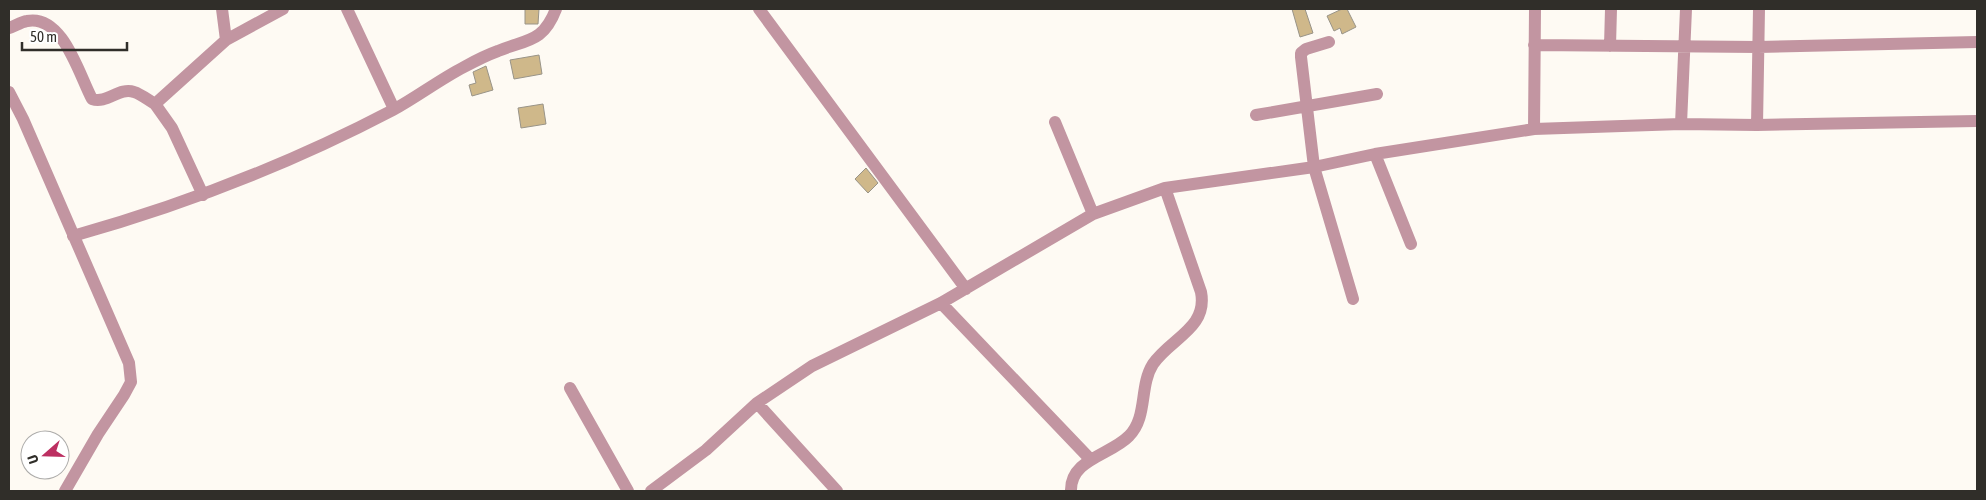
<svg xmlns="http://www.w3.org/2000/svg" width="1986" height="500" font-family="'Asap Condensed',sans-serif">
  <rect width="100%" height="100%" fill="#fefaf3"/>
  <path fill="#cfb88a" stroke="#999488" d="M525,9H539L538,24H525Z
    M1292,9H1305L1313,33L1300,37Z
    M1342,9H1347L1356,27L1342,34L1340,28L1334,31L1327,16Z
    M539,55L542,74L514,79L510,60Z
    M486,66L493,90L472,96L469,85L476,83L473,72Z
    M543,104L546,124L521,128L518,108Z
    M866,168L878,183L868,193L855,179Z"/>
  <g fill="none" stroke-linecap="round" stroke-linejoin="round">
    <path stroke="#c295a1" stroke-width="12" d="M222,9L226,40
      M347,9L394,109
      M759,9L966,289
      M9,28C15,26 21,22 27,21C63,14 79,75 92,99C107,104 119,87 134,92C141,94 148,100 155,104L226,40L283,9
      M1329,42L1306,49L1301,53V57L1314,167L1353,299
      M1534,45L1758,47L1977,42
      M1610,46L1611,9
      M9,92L23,119L129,363L131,382L124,395L98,434L65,491
      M155,104L172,128L203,195
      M1256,115L1377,94
      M1055,122L1093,214
      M1681,124L1686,9
      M1757,125L1759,9
      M1534,129L1535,9
      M1375,154L1411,244
      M73,236C184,205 290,164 393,110C417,97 439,80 464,67C475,61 487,55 498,51C527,39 543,43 556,9
      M941,303L1091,460
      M570,388L628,491
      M757,403L837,491
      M651,491L706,450L757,403L812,366L941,303L1093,214L1165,188L1314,167L1375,154L1534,129L1681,124L1757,125L1977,121
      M1071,491C1070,459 1111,455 1129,436C1148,417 1139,386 1153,364C1171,338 1208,328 1201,292L1165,188"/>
  </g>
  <rect width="1986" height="500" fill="none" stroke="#302e29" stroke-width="20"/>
  <g transform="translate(45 455) rotate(250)"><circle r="24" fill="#ffffff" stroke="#acaba9"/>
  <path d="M0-4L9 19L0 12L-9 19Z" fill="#bc2f61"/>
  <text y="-8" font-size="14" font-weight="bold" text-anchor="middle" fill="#302e29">U</text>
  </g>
  <path d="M22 42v8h105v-8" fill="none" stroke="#302e29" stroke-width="2.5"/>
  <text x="30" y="42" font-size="15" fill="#302e29" stroke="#ffffff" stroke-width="4" paint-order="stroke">50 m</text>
</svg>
